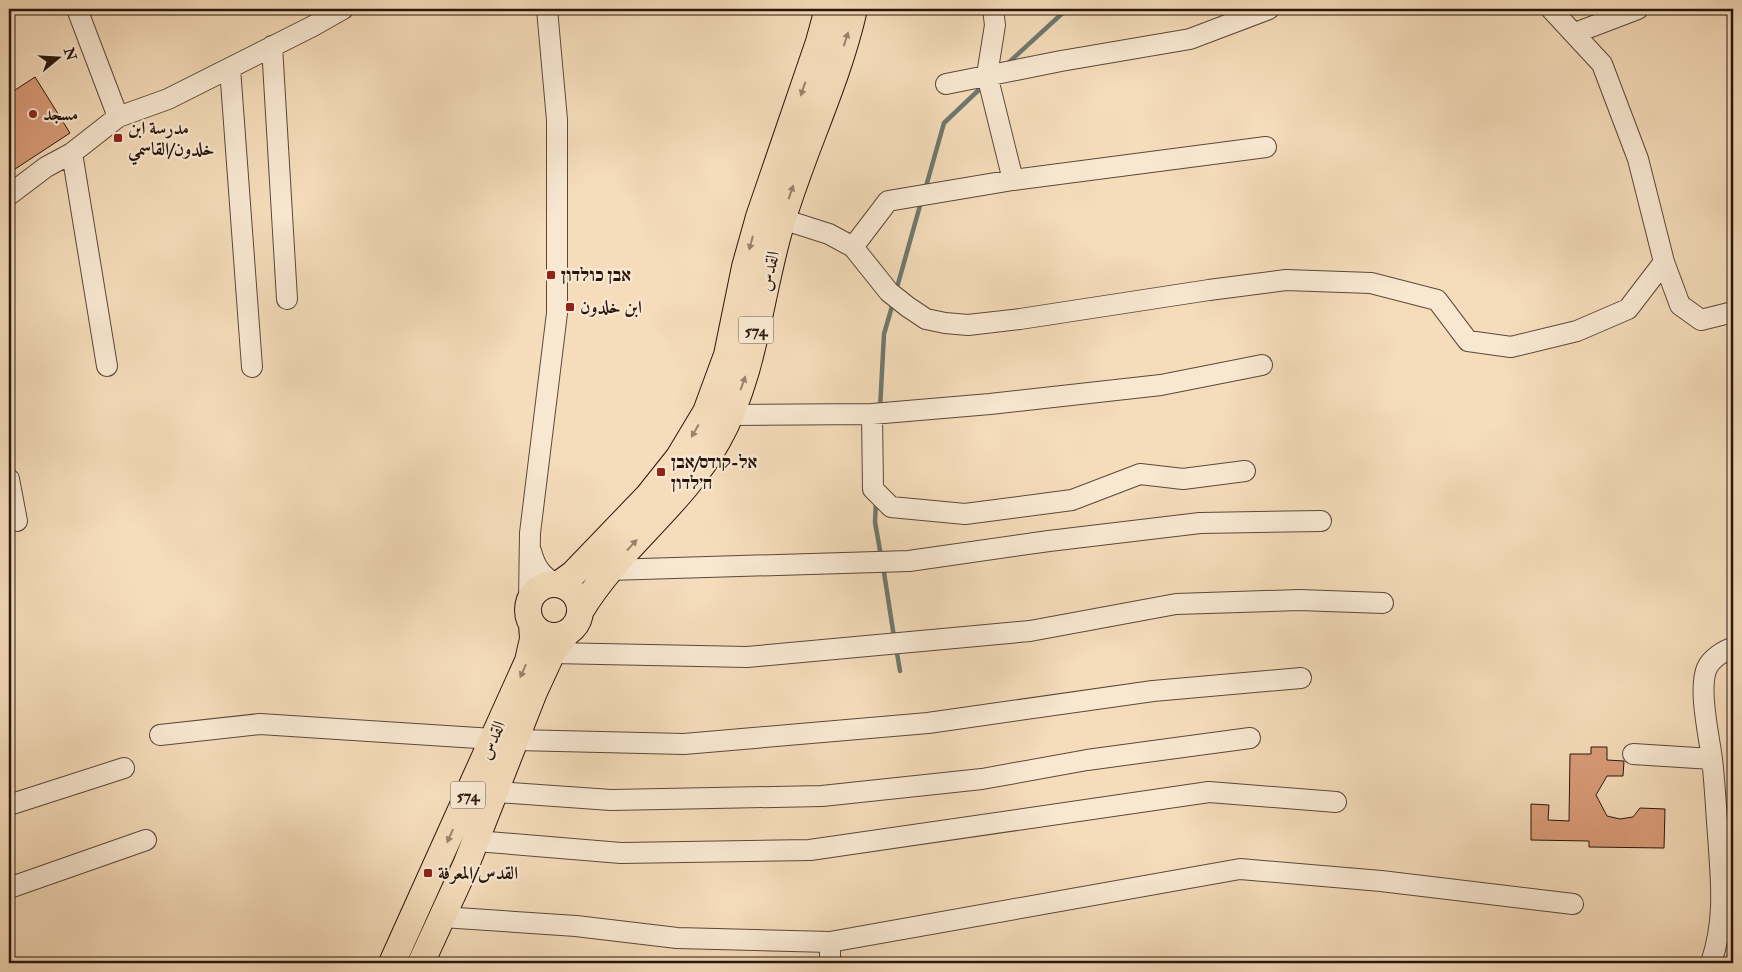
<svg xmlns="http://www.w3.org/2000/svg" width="1742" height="972" font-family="'IM FELL Double Pica',Amiri,'Frank Ruhl Libre',serif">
  <rect width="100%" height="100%" fill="#f5dcba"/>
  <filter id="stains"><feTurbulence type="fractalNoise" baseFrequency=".004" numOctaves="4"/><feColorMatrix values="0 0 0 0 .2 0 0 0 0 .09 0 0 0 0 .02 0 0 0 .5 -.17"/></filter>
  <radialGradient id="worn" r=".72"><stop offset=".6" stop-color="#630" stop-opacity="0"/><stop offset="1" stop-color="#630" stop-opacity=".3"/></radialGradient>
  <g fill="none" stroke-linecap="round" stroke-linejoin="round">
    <path stroke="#6e7970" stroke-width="4.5" d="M1006,65L1067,9
      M925,190L944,123L984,85
      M896,291L921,202
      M880,409L884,334L893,303
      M876,502L875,522L881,556
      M883,566L894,637
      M896,647L900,671"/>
  </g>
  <path fill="#da9c79" stroke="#29160e" d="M35,77L70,133L9,173V94Z
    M1591,747H1607V760L1624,761L1623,776H1607L1596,795L1607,816L1620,819L1633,817L1640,808L1665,809L1664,848L1589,847V841L1531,840V804L1549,805L1548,820L1569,821L1570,754H1591Z"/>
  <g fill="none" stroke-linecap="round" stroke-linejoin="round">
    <defs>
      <path id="minor" d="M77,9L118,117
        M993,9L995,25L987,75L1013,180
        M1551,9L1602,64L1638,159L1664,262L1680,305L1701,320L1733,312
        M1575,33L1638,9
        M272,46L287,299
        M230,68L252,367
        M946,84L1061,61L1190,39L1269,9
        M72,153L107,366
        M9,195L46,167L72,153L118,117L168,99L313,26L343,9
        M782,219L829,234L853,247L889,292L908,307L926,319L945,323L968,325L1020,319L1209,290L1286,280L1371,283L1437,300L1468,341L1511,347L1577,331L1628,309L1664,262
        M853,247L888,201L1013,180L1266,147
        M872,414L873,489L891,507L965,514L1072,500L1140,474L1183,479L1245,471
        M730,415L872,414L990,404L1161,385L1262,365
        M9,479L17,521
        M531,551C535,566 541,576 555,583
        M609,570L909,561L1049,541L1200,523L1321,521
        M529,601L530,533L557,313V120L547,9
        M552,653L747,657L1030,631L1176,604L1299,600L1383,603
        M160,735L260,724L493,739
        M516,740L684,744L928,723L1153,691L1301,678
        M1633,754L1712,759
        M496,792L611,800L822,796L982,779L1087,760L1250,738
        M9,805L124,768
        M476,841L621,853L810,850L1209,792L1336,802
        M9,888L146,840
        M442,917L576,926L677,938L830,942L1240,869L1381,881L1573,904
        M830,963V942
        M1711,963C1726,918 1721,881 1718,835C1716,810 1715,784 1712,759C1709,736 1698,688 1707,668C1711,659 1724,650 1733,648"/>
      <path id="major" d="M528 610a26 26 0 1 1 52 0a26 26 0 1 1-52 0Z
        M559,584L573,574L648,496L679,457L706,412L727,355L745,267L759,217L819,42L828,9
        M581,610C619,547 682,505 718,440C754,376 759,301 779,231C800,156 837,85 854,9
        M392,963L528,661L533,639L532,624
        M421,963L466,865L534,692L552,653L567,633"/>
    </defs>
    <use href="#minor" stroke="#5c4839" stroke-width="22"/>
    <use href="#major" stroke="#29160e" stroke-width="28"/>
    <use href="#minor" stroke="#f8e8d2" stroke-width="20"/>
    <use href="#major" stroke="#f5dcba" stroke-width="26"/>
  </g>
  <defs><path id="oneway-solid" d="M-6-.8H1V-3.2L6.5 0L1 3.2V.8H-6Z" transform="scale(1.25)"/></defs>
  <g fill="#99836d">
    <use href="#oneway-solid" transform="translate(846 39) rotate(-72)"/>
    <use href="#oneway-solid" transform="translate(803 89) rotate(109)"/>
    <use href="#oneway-solid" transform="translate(791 192) rotate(-71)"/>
    <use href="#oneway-solid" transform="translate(751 243) rotate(105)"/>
    <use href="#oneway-solid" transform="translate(743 383) rotate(-70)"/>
    <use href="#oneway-solid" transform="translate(695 431) rotate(120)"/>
    <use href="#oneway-solid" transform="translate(632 545) rotate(-47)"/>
    <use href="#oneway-solid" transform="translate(523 671) rotate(114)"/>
    <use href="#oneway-solid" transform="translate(450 836) rotate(114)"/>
  </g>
  <g fill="#8f2418" stroke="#f8e8d2" stroke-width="2">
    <circle cx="33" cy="114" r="5"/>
    <rect x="113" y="133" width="10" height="10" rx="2.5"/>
    <rect x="546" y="270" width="10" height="10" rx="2.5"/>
    <rect x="565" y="302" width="10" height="10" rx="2.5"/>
    <rect x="656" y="467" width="10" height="10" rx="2.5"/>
    <rect x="423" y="868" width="10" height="10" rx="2.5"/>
  </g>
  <g text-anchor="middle" stroke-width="4.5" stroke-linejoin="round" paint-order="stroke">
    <g fill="#f8e8d2" stroke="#675549" stroke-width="1">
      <rect x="738.5" y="316.5" width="35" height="27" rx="4"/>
      <rect x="450.5" y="781.5" width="35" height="27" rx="4"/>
    </g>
    <g font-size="16" font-weight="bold" fill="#29160e">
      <text x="756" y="336">574</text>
      <text x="468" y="801">574</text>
    </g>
    <g font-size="18" font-weight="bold" fill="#29160e" stroke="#f8e8d2" text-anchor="start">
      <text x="43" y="120">مسجد</text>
      <text x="128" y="134">مدرسة ابن<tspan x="128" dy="21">خلدون/القاسمي</tspan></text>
      <text x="561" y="281">אבן כולדון</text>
      <text x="580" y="313">ابن خلدون</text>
      <text x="671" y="468">אל-קודס/אבן<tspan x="671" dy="21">ח׳לדון</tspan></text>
      <text x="438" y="879">القدس/المعرفة</text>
    </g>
    <g font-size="18" fill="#29160e" stroke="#f8e8d2">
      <text transform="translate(769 271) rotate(-77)" y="6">القدس</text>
      <text transform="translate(492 740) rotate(-66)" y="6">القدس</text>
    </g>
  </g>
  <rect width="1742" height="972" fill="none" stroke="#f5dcba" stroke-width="30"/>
  <rect x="10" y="10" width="1722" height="952" fill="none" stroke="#29160e" stroke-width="2.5"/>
  <rect x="15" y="15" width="1712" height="942" fill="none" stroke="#29160e"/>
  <g transform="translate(58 58) rotate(72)" stroke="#f8e8d2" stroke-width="4" paint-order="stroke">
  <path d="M0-4L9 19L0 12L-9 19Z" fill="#29160e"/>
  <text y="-8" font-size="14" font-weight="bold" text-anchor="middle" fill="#29160e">N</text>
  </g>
  <rect width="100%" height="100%" filter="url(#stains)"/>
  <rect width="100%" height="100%" fill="url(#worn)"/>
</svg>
